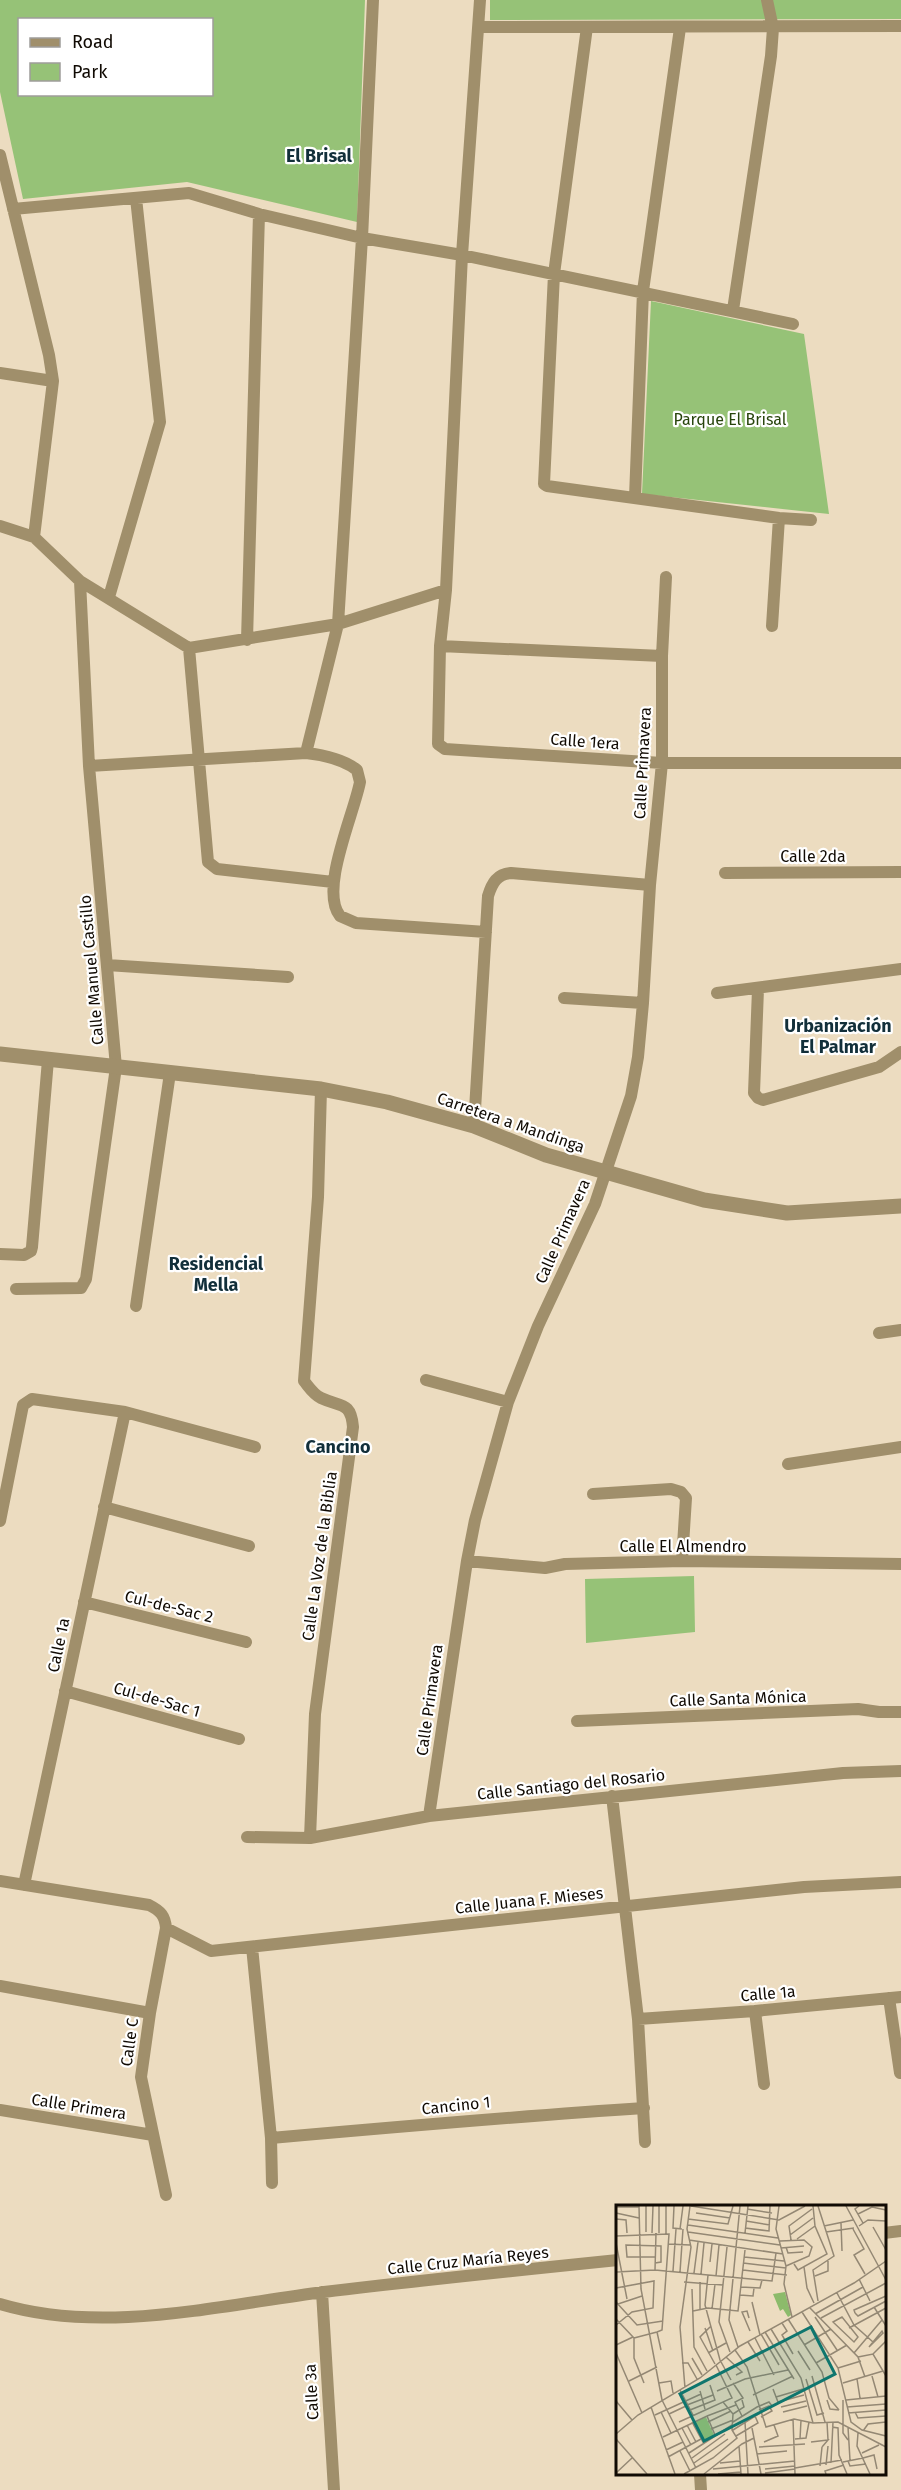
<svg xmlns="http://www.w3.org/2000/svg" width="901" height="2490" font-family="'Fira Sans',sans-serif">
  <rect width="100%" height="100%" fill="#ecdcc0"/>
  <path fill="#96c277" fill-rule="evenodd" d="M0,0H365L357,222L187,182L23,199L0,92ZM20,20H212V94H20Z
    M490,0H901V19L490,20Z
    M651,301L804,334L829,514L642,494Z
    M694,1576L695,1632L586,1643L585,1579Z"/>
  <g fill="none" stroke-linecap="round" stroke-linejoin="round">
    <path stroke="#a08f6b" stroke-width="12" d="M480,0L462,255L446,590L440,646L438,744L445,749L662,763H901
      M478,27L901,26
      M587,27L554,274L544,484L547,486L779,518L811,520
      M0,155L49,355L53,381L34,537
      M13,209L189,193L259,214L362,238L373,0
      M733,310L771,56L773,28L767,0
      M0,373L53,381
      M635,497L643,291L680,28
      M0,526L34,537L80,581L189,648L338,624L446,590
      M109,597L160,422L136,198
      M772,626L779,518
      M247,640L259,214
      M440,646L662,656
      M189,648L208,862L217,869L333,882
      M306,753L338,624L362,238L462,255L793,324
      M89,766L306,753C324,755 343,759 357,770L360,782C354,814 319,890 340,916L356,923L486,932
      M725,873L901,872
      M107,965L288,977
      M758,989L754,1093L758,1098L763,1100L879,1067L901,1052
      M717,993L901,969
      M564,998L643,1003
      M474,1126L488,896C492,883 497,874 511,873L650,885
      M0,1254L24,1255L31,1251L32,1247L48,1060
      M16,1289L81,1288L86,1279L116,1067L89,766L80,581
      M136,1306L170,1073
      M879,1333L901,1330
      M426,1380L508,1402
      M788,1464L901,1447
      M593,1494L671,1489L681,1492L686,1498L682,1561
      M104,1507L249,1546
      M0,1521L23,1405L32,1399L125,1412L255,1447
      M467,1561L545,1568L565,1564L682,1561L901,1564
      M84,1602L246,1642
      M65,1691L239,1739
      M577,1721L858,1709L879,1712H901
      M612,1796L638,2019L645,2142
      M429,1816L467,1561L475,1520L508,1402L538,1326L595,1204L631,1096L638,1057L643,1003L650,885L662,763V656L666,577
      M247,1837L310,1838L429,1816L843,1773L901,1771
      M310,1838L315,1714L353,1427C351,1401 340,1407 321,1398C313,1394 309,1387 304,1381L318,1197L321,1089
      M0,1881L149,1905C161,1911 165,1916 166,1928L150,2013L141,2077L166,2195
      M24,1885L125,1412
      M166,1928L211,1951L804,1887L901,1882
      M252,1947L271,2138L272,2183
      M0,1986L150,2013
      M889,1998L900,2073
      M755,2011L764,2084
      M638,2019L755,2011L901,1997
      M0,2110L153,2135
      M271,2138C395,2127 519,2116 644,2108
      M884,2233L901,2231
      M322,2292L334,2490
      M0,2304C103,2335 220,2305 324,2292C422,2280 520,2270 618,2260
      M700,2474L701,2490"/>
    <path stroke="#a08f6b" stroke-width="15" d="M0,1054L321,1089L387,1102L474,1126L546,1155L704,1200L787,1213L901,1206"/>
  </g>
  <g text-anchor="middle" stroke-width="4.5" stroke-linejoin="round" paint-order="stroke">
    <g font-size="16" fill="#28450c" stroke="#fff">
      <text x="730" y="425">Parque El Brisal</text>
    </g>
    <g font-size="16" fill="#100a03" stroke="#fff">
      <text transform="translate(585 741) rotate(4)" y="6">Calle 1era</text>
      <text transform="translate(642 763) rotate(-87)" y="6">Calle Primavera</text>
      <text x="813" y="862">Calle 2da</text>
      <text transform="translate(91 970) rotate(-95)" y="6">Calle Manuel Castillo</text>
      <text transform="translate(511 1122) rotate(19)" y="6">Carretera a Mandinga</text>
      <text transform="translate(562 1231) rotate(-66)" y="6">Calle Primavera</text>
      <text x="683" y="1552">Calle El Almendro</text>
      <text transform="translate(319 1556) rotate(-82)" y="6">Calle La Voz de la Biblia</text>
      <text transform="translate(169 1606) rotate(14)" y="6">Cul-de-Sac 2</text>
      <text transform="translate(58 1645) rotate(-78)" y="6">Calle 1a</text>
      <text transform="translate(738 1698) rotate(-2)" y="6">Calle Santa Mónica</text>
      <text transform="translate(157 1699) rotate(16)" y="6">Cul-de-Sac 1</text>
      <text transform="translate(429 1700) rotate(-82)" y="6">Calle Primavera</text>
      <text transform="translate(571 1784) rotate(-6)" y="6">Calle Santiago del Rosario</text>
      <text transform="translate(529 1900) rotate(-6)" y="6">Calle Juana F. Mieses</text>
      <text transform="translate(768 1993) rotate(-5)" y="6">Calle 1a</text>
      <text transform="translate(129 2042) rotate(-82)" y="6">Calle C</text>
      <text transform="translate(456 2105) rotate(-6)" y="6">Cancino 1</text>
      <text transform="translate(79 2106) rotate(9)" y="6">Calle Primera</text>
      <text transform="translate(468 2260) rotate(-6)" y="6">Calle Cruz María Reyes</text>
      <text transform="translate(311 2392) rotate(-93)" y="6">Calle 3a</text>
    </g>
    <g font-size="18" font-weight="bold" fill="#122f3a" stroke="#fff">
      <text x="319" y="162">El Brisal</text>
      <text x="838" y="1032">Urbanización<tspan x="838" dy="21">El Palmar</tspan></text>
      <text x="216" y="1270">Residencial<tspan x="216" dy="21">Mella</tspan></text>
      <text x="338" y="1453">Cancino</text>
    </g>
  </g>
  <g transform="translate(616 2205)">
    <rect width="270" height="270" fill="#ecdcc0"/>
    <path d="M90,212L98,230L89,237L77,218Z" fill="#96c277"/>
    <path d="M169,87L175,110L172,112L167,104L164,106L157,89Z" fill="#8cbb6b"/>
    <path fill="none" stroke="#948874" stroke-width="1.5" d="M23,1L25,84L46,195M58,1L57,23L66,24M75,1L163,15L189,1M163,1L160,24L170,61L168,79L176,112M230,1L270,75M243,1L239,4L247,18M0,2H23M131,4L156,8M0,8L23,13M80,8L114,13M242,9L256,2L270,5M0,14L10,15L11,28M72,14L112,19L117,1M130,16L154,20M225,18L226,46M72,20L162,33M208,21L237,15M243,21L252,15L270,16M257,22L270,45M129,23L153,26L154,1M64,24L67,1M237,24L248,44L238,50L249,69M30,27V1M72,27L164,40M210,27L238,23M36,28L37,1M43,28V1M129,28L132,1M50,29V1M174,30L197,13M0,31L53,29L46,125L41,127M181,34L199,21M73,35L167,49M175,35L173,21L196,4M164,36L188,35L196,42L193,51L170,61M0,38L11,94M52,39L74,40M111,42L103,117L114,147M170,42L172,48L187,47M165,43L188,41M39,52H11L10,40L45,41V57L39,58M128,52L168,56M94,57L96,39M127,58L170,63M178,59L182,65L211,49L199,21L197,1M188,62L191,83L198,98M39,65L40,28M127,65L171,70M57,66L60,24M0,67L39,65L156,76L160,48M64,67L67,24M78,68L82,37M85,69L88,38M92,70L89,100L104,155L115,175M100,71L103,40M199,71L212,66V56M243,74L254,96M68,77L107,80M84,77V105M125,82L144,83L146,75M0,83L38,76L37,103L16,107L0,120M76,84L78,142L91,166M221,88L238,120L257,137M124,90L137,91L138,83M202,96L197,65L218,51L202,1M0,97L21,120L47,116M136,97L144,130M2,99L26,91M258,102L270,121M194,103L242,152L249,172M96,104L99,79M77,106L92,103L122,106L129,45M186,107L222,163L235,217L246,225L270,231M239,108L238,105L270,91M239,108L242,111L270,96M199,109L247,82M199,112L221,145M226,112L242,132L238,137L217,117ZM133,113L131,106L126,107L134,126M205,113L270,78M0,114L18,133M172,114L206,167L213,193L223,205M166,118L171,126L166,130L177,149M95,121L84,132L99,159M89,123L97,146M233,123L270,103M155,124L185,173L197,218M266,126L267,128L253,142L257,137ZM41,127L45,145M149,127L178,174M145,129L163,160M18,133V153L28,178M18,133L41,127M139,133L158,170M132,137L144,156M0,140L17,132M188,140L215,124M122,142L113,115L124,1M119,145L131,162L150,222L178,214L197,218L222,217L270,242M182,146L194,165M0,148L26,208M92,148L110,138M238,148L266,115M257,149L270,136M110,152L126,167L120,170M242,152L257,149L270,171M76,153L86,170M66,158H72L81,174M200,158L231,140M222,163L245,156M196,171L209,217M256,171L262,192M190,174L201,210L208,208M241,174L244,193M13,176L41,162M43,178L55,176L57,188M117,178L127,193L119,197L126,211M227,178L267,166M69,183L64,122L75,42L71,24L74,1M157,184L162,197L188,190M64,185L77,210M84,186L89,204M101,186L129,174L172,165M137,190L177,171M160,192L187,184M46,195L80,263M211,195L214,204L223,205M227,195V228L232,235M230,195L270,191M0,196L16,215M71,200L97,190M35,202L59,269M165,202L190,196M231,202L270,199M74,205L99,195L94,180M143,205L153,201L156,206L145,212M45,207L55,228M167,207L191,201M239,207L242,213L270,211M232,208L270,205M53,209L70,201M117,209L128,202L126,195M39,210L85,189M91,211L120,200M177,214L179,269M63,217L116,193L100,160M76,217L88,239M92,217L115,206M117,217L141,202L153,197L156,201M129,217L132,269M211,217L212,235M71,220L80,237M216,222L222,223L223,250L231,269M232,222L234,255M66,223L75,240M136,223L145,269M95,224L117,215M117,225L144,208M247,226L252,219L270,217M242,228L241,241L254,269M0,229L22,210L84,173L124,141L238,78L270,56M120,231L142,218L139,211M47,232L91,211L99,230M0,234L31,269M179,234L190,233L193,217M184,234L185,215M148,237L162,231L158,220M195,237L212,235L206,242M123,241L125,269M143,242L189,239M50,245L67,237M64,246L74,266M73,248L116,220M246,248L263,240M141,249L171,246M52,252L85,234M76,253L109,229M247,253L258,250L261,264M232,256L234,261L250,259M227,257L247,253M78,258L112,234M104,258L124,256M215,258L217,217M210,260L212,241M204,261L206,242M179,263L226,255M97,264L179,256M149,264L179,261M0,268L16,253M149,268L179,264M68,269L97,253L121,233L116,225L117,209L107,197M88,269L126,239L138,233M102,269L125,267M210,269L209,266L228,260"/>
    <path fill="#0f766e" fill-opacity="0.15" stroke="#0f766e" stroke-width="3" d="M195,122L219,169L88,236L64,189Z"/>
    <rect width="270" height="270" fill="none" stroke="#100a03" stroke-width="3"/>
  </g>
  <rect x="18" y="18" width="195" height="78" fill="#ffffff" stroke="#9f9d9a" stroke-width="1.5"/>
  <rect x="30" y="38" width="30" height="9" fill="#a08f6b" stroke="#9f9d9a" stroke-width="1.5"/>
  <text x="72" y="48" font-size="18" fill="#100a03">Road</text>
  <rect x="30" y="63" width="30" height="18" fill="#96c277" stroke="#9f9d9a" stroke-width="1.5"/>
  <text x="72" y="78" font-size="18" fill="#100a03">Park</text>
</svg>
